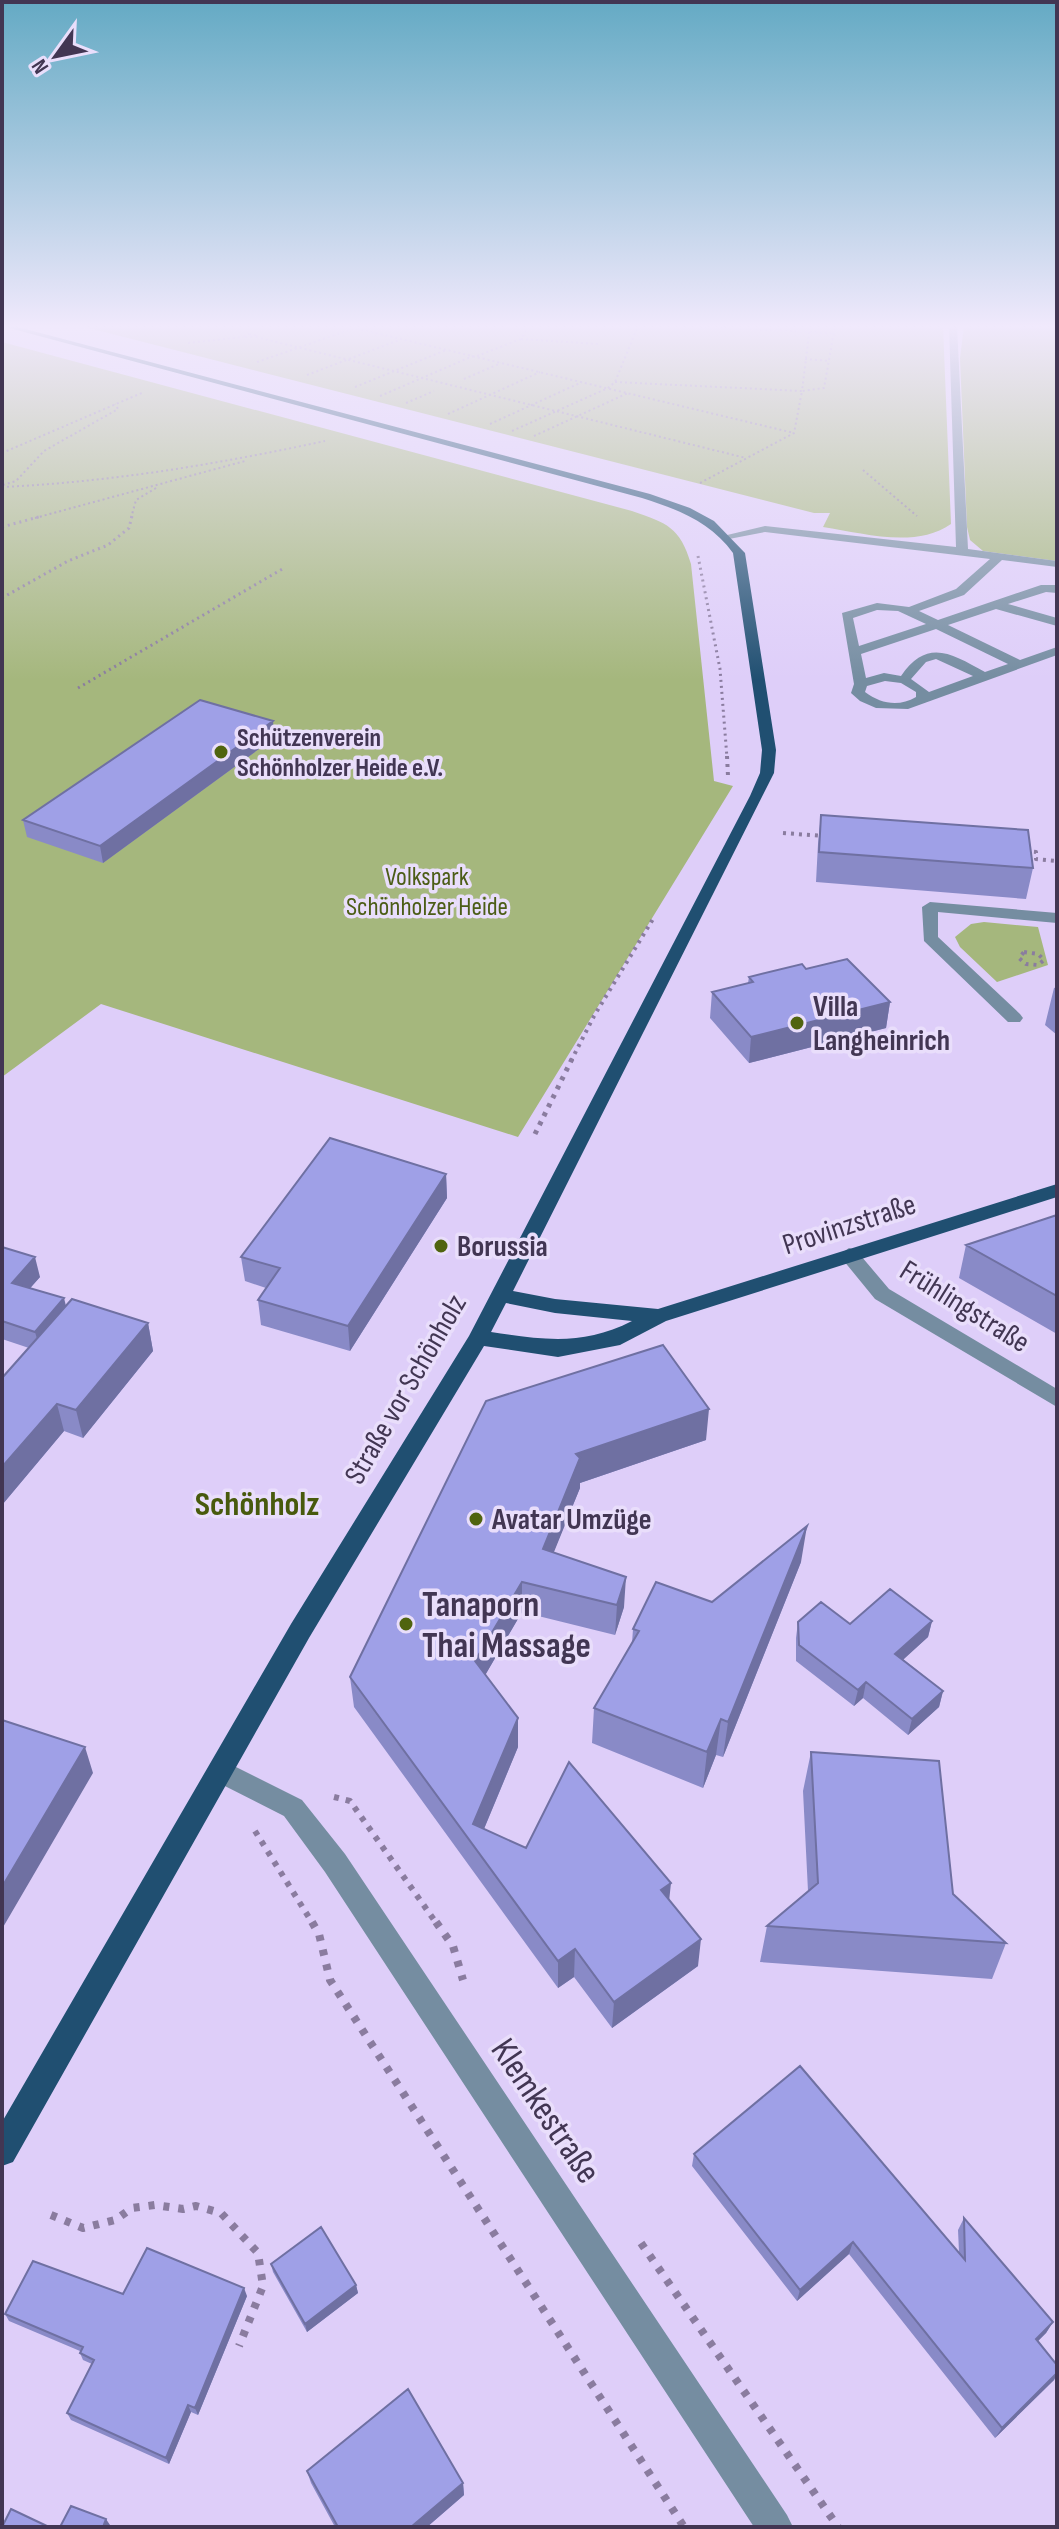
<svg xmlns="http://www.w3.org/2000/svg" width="1059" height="2529" font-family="'Sofia Sans Condensed',sans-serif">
  <rect width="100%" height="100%" fill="#decef9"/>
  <path fill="#a5b77d" d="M81,326H943L951,524C915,549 863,533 823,527L830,513H814Z
    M964,326H1057V561L983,551L970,540L967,527L960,358Z
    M2,342L632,511C667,523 680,527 691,564L714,781L733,786L518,1137L101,1004L2,1077Z
    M984,922L1038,927L1048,965L997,982L960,947L955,937L971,924Z"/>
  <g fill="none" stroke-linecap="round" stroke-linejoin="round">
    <path stroke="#8a7c9f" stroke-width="2" stroke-dasharray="2 3" stroke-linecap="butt" d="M675,326L835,333
      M249,334L258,336L243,337Z
      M256,337L746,458
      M521,339L598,344
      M188,343L243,337
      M477,356L521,339L529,326
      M805,359L830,361
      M257,362L355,328L794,433
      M307,375L399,340
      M464,379L501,363
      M615,382L802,391L810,326
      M355,387L446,350
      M380,396L473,356
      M406,403L434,391
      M448,414L540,372
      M490,424L582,382
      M512,431L608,388L615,382L638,326
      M534,436L628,393
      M2,453L144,392
      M863,470L917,516
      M700,483L794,433L802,391L824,388L835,326
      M3,485L16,481L44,451L118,409L115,404
      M2,487C111,482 218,464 325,441
      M35,518L245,461
      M131,518L136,500L156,488"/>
    <path stroke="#8a7c9f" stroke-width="3" stroke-dasharray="2 4" stroke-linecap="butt" d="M2,527L42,516
      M698,556L720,669L727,758
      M2,598L68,561L108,545L129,528L132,516
      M78,688L284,568"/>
    <path stroke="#8a7c9f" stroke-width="4" stroke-dasharray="3 5" stroke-linecap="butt" d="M727,756L728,776
      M783,833L824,836
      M1026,851L1036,852V859L1057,861
      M1024,952L1038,954L1044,960L1038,965L1026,964L1019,958Z
      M571,1061L594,1016L653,919"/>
    <path stroke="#8a7c9f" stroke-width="5" stroke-dasharray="4 6" stroke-linecap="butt" d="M535,1134L572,1059"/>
    <path stroke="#8a7c9f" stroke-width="6" stroke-dasharray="5 7" stroke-linecap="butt" d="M334,1797L350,1801L437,1924
      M255,1831L313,1924"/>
    <path stroke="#8a7c9f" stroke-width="8" stroke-dasharray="6 9" stroke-linecap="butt" d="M312,1922L319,1934L330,1980L684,2527
      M436,1922L453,1946L463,1980
      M51,2215L83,2228L115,2220L132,2208L155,2205L183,2209L196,2206L221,2213L258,2253L263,2286L239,2346
      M641,2243L838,2527"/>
    <path fill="#758da1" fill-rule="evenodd" d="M949,326H957L968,549L1057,561V567L1002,560L964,595L919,611L938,620L1041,585H1057V593L1046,592L1008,604L1057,618V626L996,609L948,625L1020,660L1057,647V655L908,709L876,708L860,701L851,693L854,684L842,613L877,603L909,607L956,589L990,559L765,532L729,539L723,536L765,526L956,547ZM877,610L898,611L926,624L859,646L853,618ZM936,629L1008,664L985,672C951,653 927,638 901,676L884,673L866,678L861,654ZM936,659L973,676L929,692L911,679L926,662ZM885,681L901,683L916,692V697C899,707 881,704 865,692L867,686Z
      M930,902L1057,913V923L938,912V937L1020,1014L1023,1018L1020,1022H1008L924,941L922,907Z
      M849,1248L856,1250L889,1289L1057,1389V1407L875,1299L839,1255Z
      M220,1759L302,1800L345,1854L787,2515L793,2527H754L325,1872L284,1816L211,1779L207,1771L211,1763Z"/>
    <path fill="#204f71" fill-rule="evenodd" d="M2,326H14L650,494L690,508L714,521L745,553L776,750L774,773L513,1291L555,1299L658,1309L1057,1184V1197L666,1321L620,1345L558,1357L484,1346L309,1638L13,2162L2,2166V2122L291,1624L469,1336L750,796L760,773L762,750L733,553C711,522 677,509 642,498ZM506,1303L555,1313L632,1321C583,1346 544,1340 491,1332Z"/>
  </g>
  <path fill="#898ac7" d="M273,721L274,738L103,863L27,837L23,820Z
    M821,815L1033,868L1026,899L816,882L818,844Z
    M806,969L890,1002L886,1028L749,1063L710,1018L712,992L748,983L749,977Z
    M1057,987V1035L1045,1025L1054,988Z
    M446,1174L447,1198L350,1351L261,1325L258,1300L266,1288L245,1281L241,1257Z
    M1057,1215V1334L959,1278L966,1245Z
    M2,1247L40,1277L30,1288L66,1306L148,1323L153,1351L83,1438L64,1431L2,1505V1378L29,1348L2,1339Z
    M486,1401L706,1440L580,1483V1488L553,1553L624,1607L615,1635L522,1612L485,1675L518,1747L484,1829L526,1848L669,1899L698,1966L612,2028L574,1977L558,1988L354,1707L350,1677Z
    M801,1562L723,1757L716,1755L703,1788L592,1743L594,1708L632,1643L633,1629L712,1602Z
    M932,1621L928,1637L903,1659L943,1691L939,1707L908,1735L863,1698L854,1706L796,1661V1638L798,1622L850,1624Z
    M811,1752L953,1894L1006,1943L992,1979L760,1962L767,1926L808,1891L803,1791Z
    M694,2154L959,2252L958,2230L964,2218L1053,2322L1046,2333L1038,2341L1057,2365V2375L1054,2380L995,2438L849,2254L797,2301L692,2166Z
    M271,2264L356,2285L358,2293L307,2332L273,2272Z
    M123,2294L247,2296L198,2415L191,2412L169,2464L71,2420L67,2413L92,2364L83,2360L80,2353V2351L9,2321L5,2314Z
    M307,2471L463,2483L464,2495L427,2527H335L311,2483Z"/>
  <path fill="#6f70a2" d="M273,721L274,738L103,863L100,846Z
    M890,1002L886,1028L749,1063L751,1037Z
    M446,1174L447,1198L350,1351L348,1326Z
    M35,1257L40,1277L18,1302L12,1283Z
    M64,1298L69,1318L41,1352L35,1332Z
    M148,1323L153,1351L83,1438L76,1410Z
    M57,1404L64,1431L2,1505V1467Z
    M709,1409L706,1440L580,1483V1488L543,1579V1549L576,1454Z
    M807,1526L801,1562L723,1757L728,1722Z
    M626,1577L624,1607L615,1635L617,1605Z
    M522,1582V1612L476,1691L475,1661Z
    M932,1621L928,1637L892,1670L895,1654Z
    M866,1682L863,1698L854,1706L858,1690Z
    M943,1691L939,1707L908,1735L912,1719Z
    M518,1718V1747L476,1848L473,1824Z
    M721,1719L716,1755L703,1788L707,1752Z
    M85,1747L93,1773L2,1929V1887Z
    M671,1883L668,1911L661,1890Z
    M701,1939L698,1966L612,2028L614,2002Z
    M575,1949L574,1977L558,1988V1961Z
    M853,2242L849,2254L797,2301L800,2290Z
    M356,2285L358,2293L307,2332L305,2324Z
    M244,2288L247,2296L198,2415L195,2408Z
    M1053,2322L1046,2333L1029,2350L1036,2339Z
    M1057,2373L1054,2380L995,2438L1002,2428Z
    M188,2405L191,2412L169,2464L166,2458Z
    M463,2483L464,2495L427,2527H411Z
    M106,2519L110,2525L109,2527H103Z"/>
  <path fill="#9fa0e7" stroke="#6f70a2" stroke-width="2" d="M200,700L273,721L100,846L23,820Z
    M821,815L1028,830L1033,868L819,852Z
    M847,959L890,1002L751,1037L712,992L753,982L749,977L802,964L806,969Z
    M330,1138L446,1174L348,1326L258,1300L280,1268L241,1257Z
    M1057,1215V1296L966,1245Z
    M2,1247L35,1257L12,1283L64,1298L35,1332L2,1321Z
    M72,1299L148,1323L76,1410L57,1404L2,1467V1378Z
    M663,1345L709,1409L576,1454L580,1458L543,1549L626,1577L617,1605L522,1582L475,1661L518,1718L473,1824L526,1848L569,1762L671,1883L661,1890L701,1939L614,2002L575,1949L558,1961L350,1677L486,1401Z
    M807,1526L728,1722L721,1719L707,1752L594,1708L639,1631L633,1629L656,1582L712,1602Z
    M890,1589L932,1621L895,1654L943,1691L912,1719L866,1682L858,1690L799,1645L798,1622L821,1602L850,1624Z
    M2,1720L85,1747L2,1887Z
    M811,1752L939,1761L953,1894L1006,1943L767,1926L818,1883Z
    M800,2066L965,2260L964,2218L1053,2322L1036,2339L1057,2365V2373L1002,2428L853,2242L800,2290L694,2154Z
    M321,2227L356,2285L305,2324L271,2264Z
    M147,2248L244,2288L195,2408L188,2405L166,2458L67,2413L94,2360L80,2353L83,2347L5,2314L33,2261L123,2294Z
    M408,2389L463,2483L411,2527H338L307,2471Z
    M71,2506L106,2519L103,2527H60Z
    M11,2509L49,2527H2Z"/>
  <linearGradient id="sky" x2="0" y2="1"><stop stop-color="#64aac4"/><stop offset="0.48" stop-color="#f0e9fc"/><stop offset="1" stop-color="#f0e9fc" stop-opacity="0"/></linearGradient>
  <rect width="1059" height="680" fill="url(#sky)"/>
  <g fill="#50640f" stroke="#e9defb" stroke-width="3">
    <circle cx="221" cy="752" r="8"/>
    <circle cx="797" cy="1023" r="8"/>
    <circle cx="441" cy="1246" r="8"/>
    <circle cx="476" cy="1519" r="8"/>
    <circle cx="406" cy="1624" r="8"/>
  </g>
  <g text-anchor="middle" stroke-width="7" stroke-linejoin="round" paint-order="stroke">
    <g font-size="26" font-weight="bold" fill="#423653" stroke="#e9defb" text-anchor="start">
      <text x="237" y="746">Schützenverein<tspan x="237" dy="30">Schönholzer Heide e.V.</tspan></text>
    </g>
    <g font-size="26" fill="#4c5d17" stroke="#e9defb">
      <text x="427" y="885">Volkspark<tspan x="427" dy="30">Schönholzer Heide</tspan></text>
    </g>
    <g font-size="30" font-weight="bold" fill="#423653" stroke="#e9defb" text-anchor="start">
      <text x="813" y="1016">Villa<tspan x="813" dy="34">Langheinrich</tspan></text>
      <text x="457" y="1256">Borussia</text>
      <text x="492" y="1529">Avatar Umzüge</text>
    </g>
    <g font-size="30" fill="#423653" stroke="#e9defb">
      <text transform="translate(849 1224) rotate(-18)" y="10">Provinzstraße</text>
      <text transform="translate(965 1306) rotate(32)" y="10">Frühlingstraße</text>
      <text transform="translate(405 1389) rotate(-60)" y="10">Straße vor Schönholz</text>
    </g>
    <g font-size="34" font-weight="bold" fill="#485a0c" stroke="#e9defb">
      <text x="257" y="1515">Schönholz</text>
    </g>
    <g font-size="36" font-weight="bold" fill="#423653" stroke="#e9defb" text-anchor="start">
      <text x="422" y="1616">Tanaporn<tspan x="422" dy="41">Thai Massage</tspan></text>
    </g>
    <g font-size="36" fill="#423653" stroke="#e9defb">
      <text transform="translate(547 2110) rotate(56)" y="13">Klemkestraße</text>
    </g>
  </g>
  <rect width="1059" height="2529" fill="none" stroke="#423653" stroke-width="8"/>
  <g transform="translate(56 56) rotate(237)" stroke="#e9defb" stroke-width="6" paint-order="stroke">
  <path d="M0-6L14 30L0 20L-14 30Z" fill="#423653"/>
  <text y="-12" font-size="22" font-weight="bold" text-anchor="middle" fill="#423653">N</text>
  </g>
</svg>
